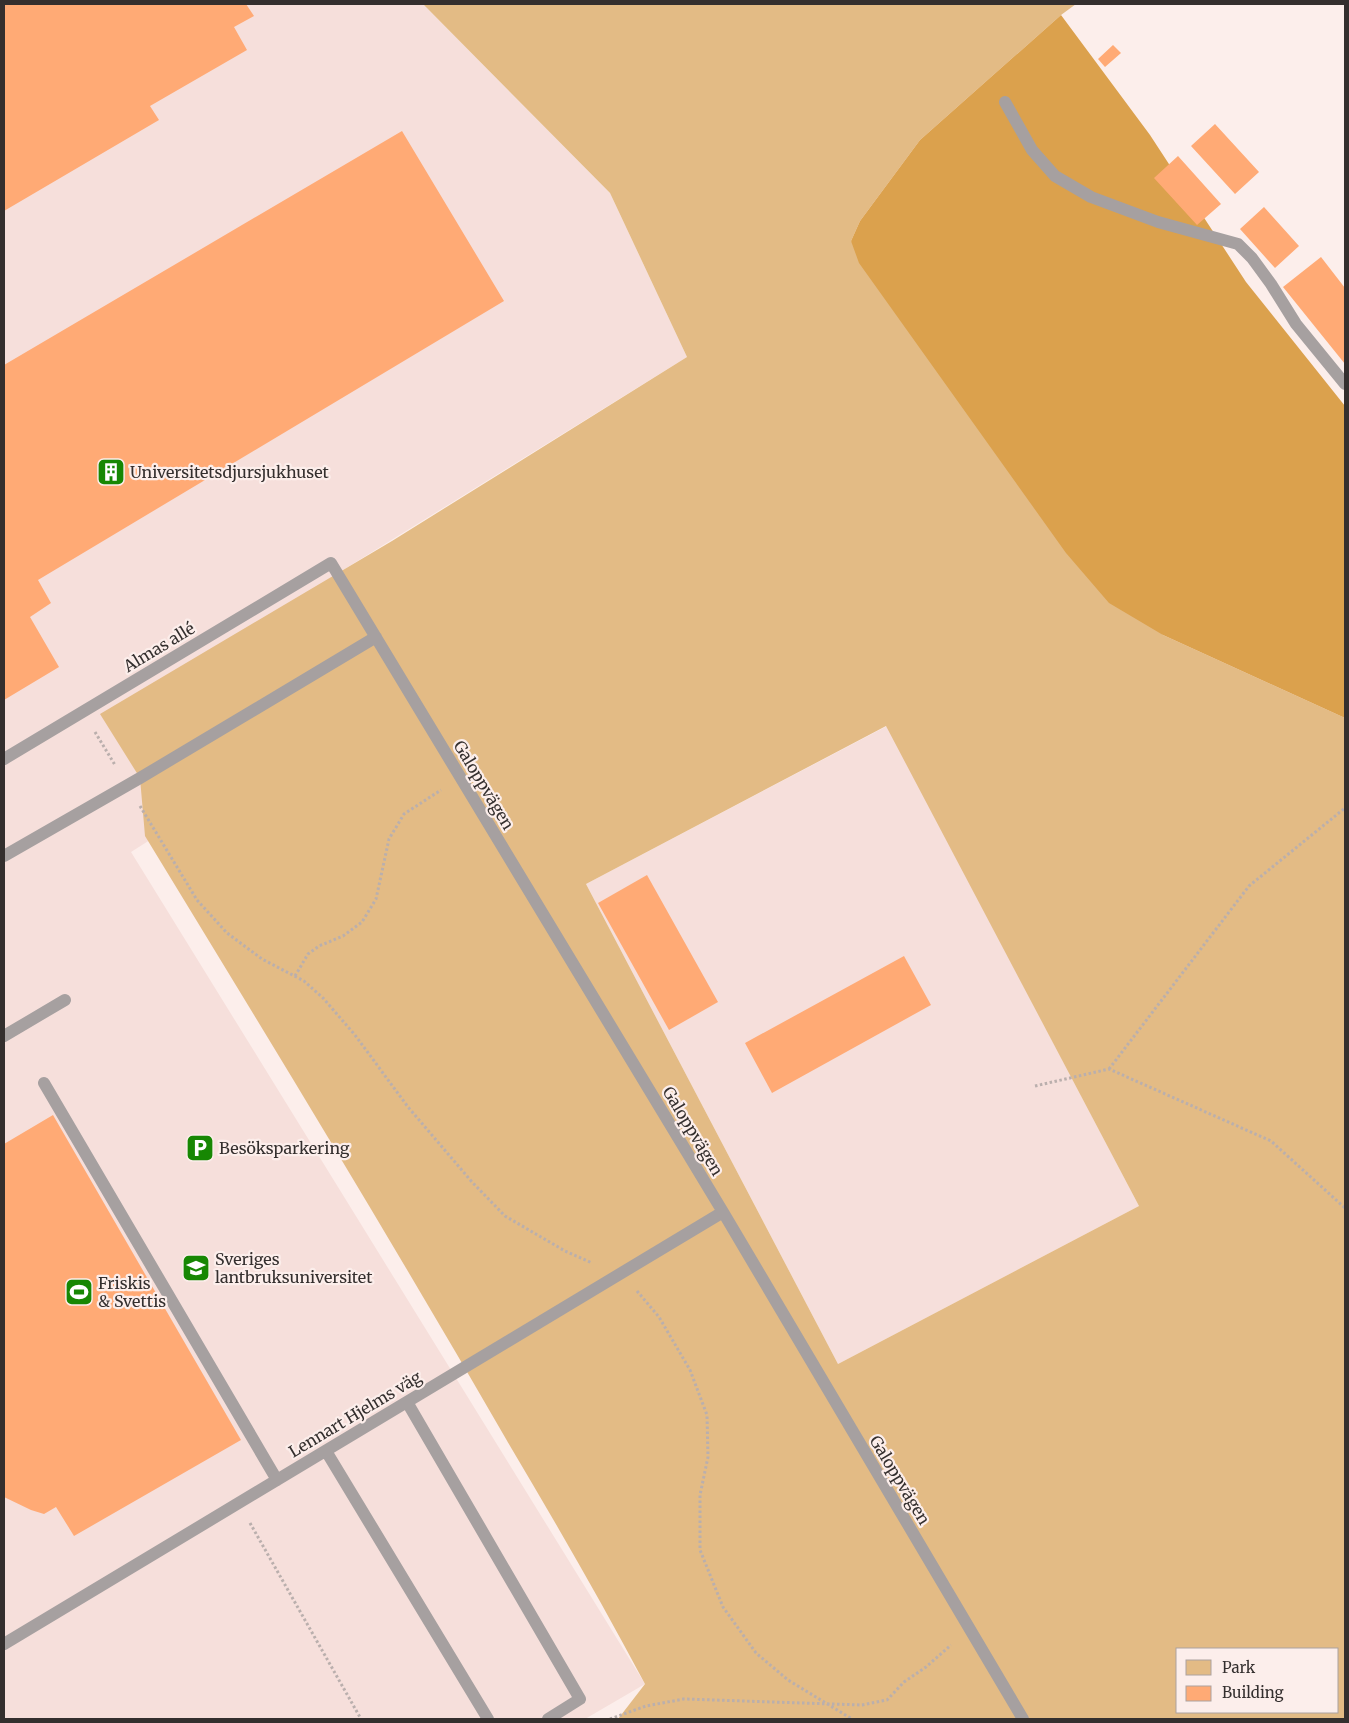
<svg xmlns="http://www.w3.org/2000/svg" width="1349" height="1723" font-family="Merriweather,serif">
  <rect width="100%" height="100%" fill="#fceeeb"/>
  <path fill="#f6dfdb" d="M4,4H423L610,193L687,357L322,583L383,692L131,852L645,1684L585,1719H4Z
    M887,726L1139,1206L838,1364L586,884Z"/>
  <path fill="#e3bb85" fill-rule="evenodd" d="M423,4H1076L1061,15L920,140L860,221L851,241L1163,635L1345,718V1719H618L645,1684C601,1601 554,1520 506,1439C389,1236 267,1036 145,836L140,778L100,714L392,541L687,357L610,193ZM886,726L1139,1206L838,1364L586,884ZM1178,1649H1338V1712H1178Z"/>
  <path fill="#dba14d" d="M1061,15L1150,135L1246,282L1345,406V718L1163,635L1109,603L1066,553L859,263L851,241L860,221L920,140Z"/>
  <path fill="#ffaa75" d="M4,4H246L254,16L234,27L247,50L150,106L159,120L4,211Z
    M1113,45L1121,53L1105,67L1098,59Z
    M1215,124L1259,172L1235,194L1191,146Z
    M402,131L504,301L38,580L51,603L30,617L59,667L4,700V365Z
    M1178,156L1221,204L1197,225L1154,178Z
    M1264,207L1299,246L1275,268L1240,229Z
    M1321,257L1345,288V364L1283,287Z
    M647,875L718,1002L669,1030L598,903Z
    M904,956L931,1005L772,1093L745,1043Z
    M53,1115L241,1440L74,1536L56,1507L44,1514L31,1510L4,1497V1144Z"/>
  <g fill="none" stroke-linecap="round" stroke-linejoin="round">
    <path stroke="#baafad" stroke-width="3" stroke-dasharray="2.5 2.5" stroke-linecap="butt" d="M95,732L115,765
      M140,806L197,900L227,933L262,959L304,981L323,998L355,1035L408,1107L472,1182L505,1216L565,1251L592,1263
      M295,976L308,954L319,946L343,936L362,922L376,899L389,839L404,814L441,790
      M1109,1069L1249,886L1345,808
      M1035,1086L1109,1069L1271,1141L1345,1208
      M637,1291L659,1317L690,1370L707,1415L708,1457L700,1495V1550L723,1607L756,1653L788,1680L852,1719
      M250,1523L361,1719
      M610,1719L646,1706L684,1699L862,1705L887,1700L904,1682L926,1667L951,1645"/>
    <path stroke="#a6a0a0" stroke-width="12" d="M1005,102L1032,150L1055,176L1091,197L1158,222L1238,244L1252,258L1271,284L1296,324L1345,384
      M4,759L331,563L723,1212L1023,1719
      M4,856L140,778L376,637
      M4,1036L65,1000
      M44,1083L277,1480
      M407,1402L580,1699L548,1719
      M326,1451L488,1719
      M4,1644L723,1212"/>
  </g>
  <defs>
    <symbol id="building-square" viewBox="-11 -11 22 22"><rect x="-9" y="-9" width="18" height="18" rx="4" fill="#178703" stroke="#fceeeb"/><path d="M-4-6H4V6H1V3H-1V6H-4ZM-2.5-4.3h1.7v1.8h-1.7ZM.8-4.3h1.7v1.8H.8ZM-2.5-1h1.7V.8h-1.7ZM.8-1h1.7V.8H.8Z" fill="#fff"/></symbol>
    <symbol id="parking-square" viewBox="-11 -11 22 22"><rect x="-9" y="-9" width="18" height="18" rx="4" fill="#178703" stroke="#fceeeb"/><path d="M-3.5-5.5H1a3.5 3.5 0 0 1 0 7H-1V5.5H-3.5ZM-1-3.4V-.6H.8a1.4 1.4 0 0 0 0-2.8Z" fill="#fff"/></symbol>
    <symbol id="university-square" viewBox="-11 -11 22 22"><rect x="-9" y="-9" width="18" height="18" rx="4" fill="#178703" stroke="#fceeeb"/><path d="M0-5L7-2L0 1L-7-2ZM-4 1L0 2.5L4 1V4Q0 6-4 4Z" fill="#fff"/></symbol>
    <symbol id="stadium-square" viewBox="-11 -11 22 22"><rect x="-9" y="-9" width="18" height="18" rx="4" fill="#178703" stroke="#fceeeb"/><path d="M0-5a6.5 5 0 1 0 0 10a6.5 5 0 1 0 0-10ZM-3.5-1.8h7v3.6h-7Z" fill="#fff"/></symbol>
  </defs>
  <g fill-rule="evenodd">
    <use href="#building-square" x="95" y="456" width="32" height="32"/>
    <use href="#parking-square" x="184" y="1132" width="32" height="32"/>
    <use href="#university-square" x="180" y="1252" width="32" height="32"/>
    <use href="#stadium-square" x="63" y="1276" width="32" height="32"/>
  </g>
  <g text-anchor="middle" stroke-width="4.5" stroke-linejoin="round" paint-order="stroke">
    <g font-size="16" fill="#342f2e" stroke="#fceeeb" text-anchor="start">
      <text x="130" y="478">Universitetsdjursjukhuset</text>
      <text x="219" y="1154">Besöksparkering</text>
      <text x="215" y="1265">Sveriges<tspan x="215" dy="18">lantbruksuniversitet</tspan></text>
      <text x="98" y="1289">Friskis<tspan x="98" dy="18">&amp; Svettis</tspan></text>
    </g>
    <g font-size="16" fill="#342f2e" stroke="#fceeeb">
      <text transform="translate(159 647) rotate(-31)" y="6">Almas allé</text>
      <text transform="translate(484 785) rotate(59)" y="6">Galoppvägen</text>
      <text transform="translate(693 1131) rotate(59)" y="6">Galoppvägen</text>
      <text transform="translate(355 1414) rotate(-31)" y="6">Lennart Hjelms väg</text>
      <text transform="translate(900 1480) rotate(59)" y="6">Galoppvägen</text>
    </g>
  </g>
  <rect width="1349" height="1723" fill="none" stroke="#342f2e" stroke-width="10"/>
  <rect x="1176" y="1648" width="162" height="65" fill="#fceeeb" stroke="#aca29f"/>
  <rect x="1186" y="1660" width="25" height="15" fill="#e3bb85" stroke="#aca29f"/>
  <text x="1222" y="1673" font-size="15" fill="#342f2e">Park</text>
  <rect x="1186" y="1686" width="25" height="15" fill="#ffaa75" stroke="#aca29f"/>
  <text x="1222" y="1698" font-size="15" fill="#342f2e">Building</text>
</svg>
